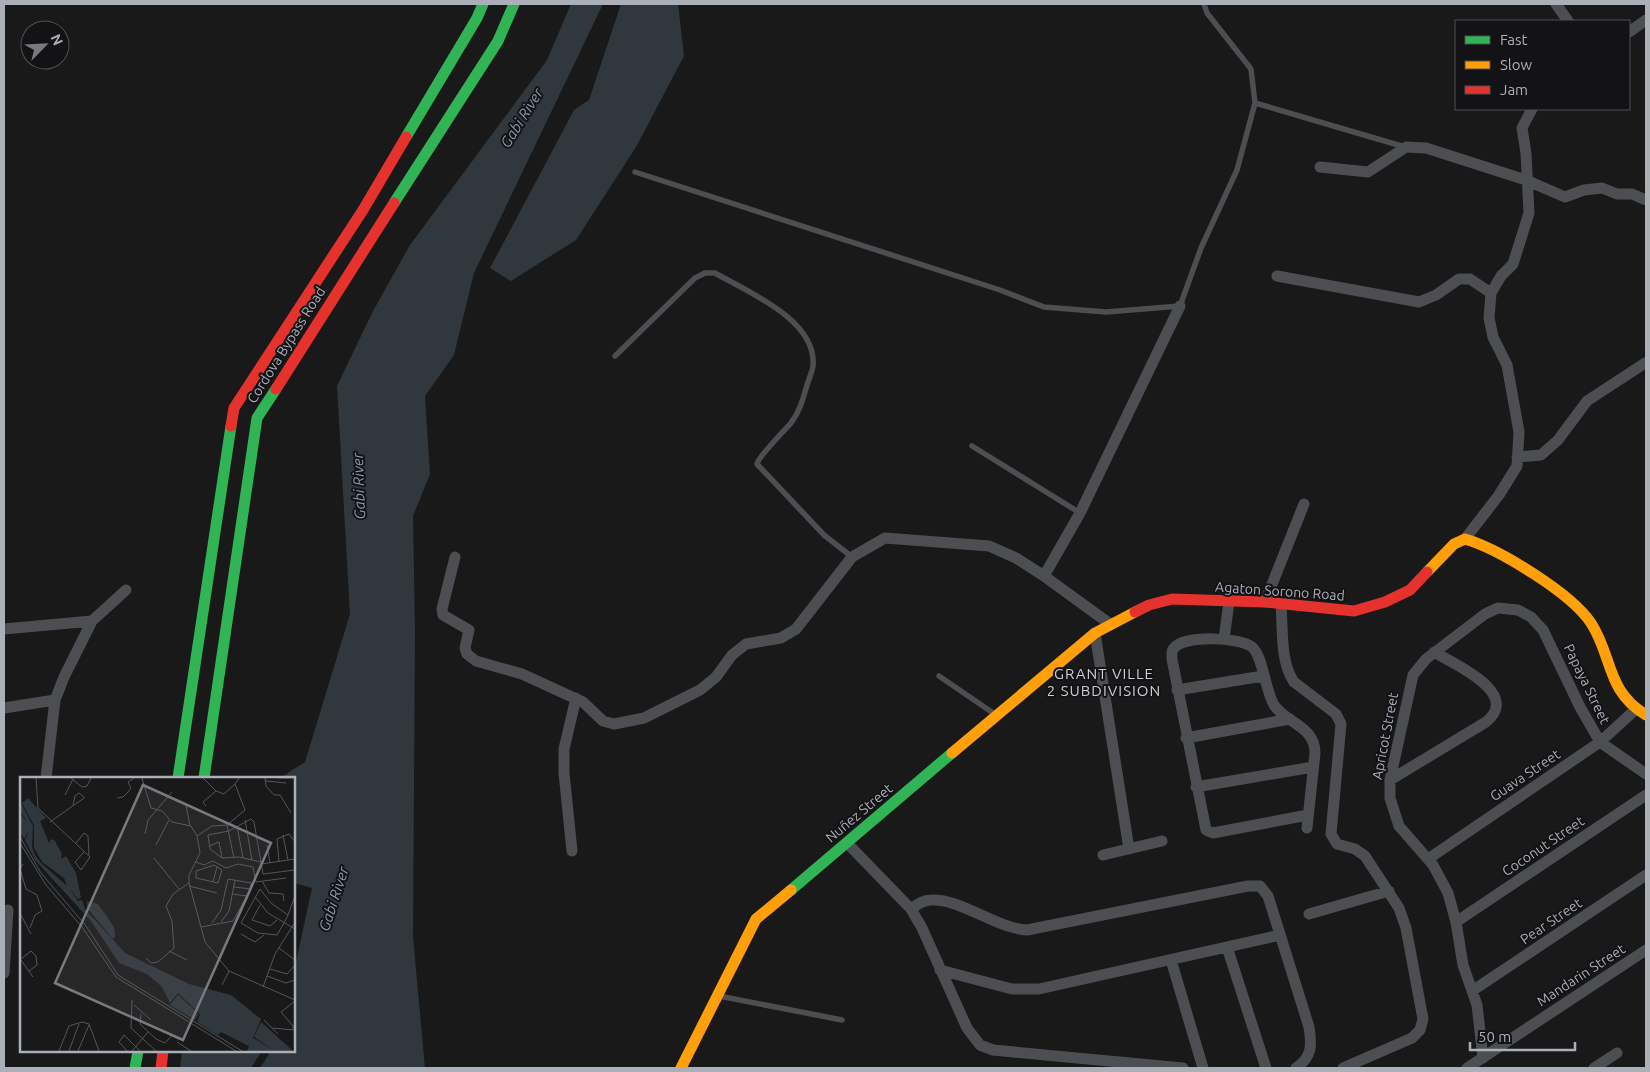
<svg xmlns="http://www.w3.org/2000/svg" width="1650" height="1072" font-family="Ubuntu,sans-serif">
  <rect width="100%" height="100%" fill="#191919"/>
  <path fill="#30373d" d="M571,4H603L474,273L454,355L425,396L430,474L413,516L415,631L413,937L425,1068H260L271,1051H294V971L312,888L294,883V778H280L305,762L350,614L337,386L373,311L410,245L547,60Z
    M621,4H678L684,56L636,147L576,240L511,281L490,268L574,110L589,100Z
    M182,1051H262L251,1068H180Z"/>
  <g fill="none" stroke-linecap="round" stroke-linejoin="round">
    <path stroke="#4d4e51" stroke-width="5.5" d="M1255,103L1405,147
      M635,172L1000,290L1044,307L1106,312L1180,306L1201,248L1237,170L1255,103L1251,69L1207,13L1204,4
      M615,356L695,278L705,273H715C748,292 817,320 813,366C812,372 809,379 807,385C803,399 800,411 791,423C784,431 758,457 757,464L824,535L852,557
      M972,446L1080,513
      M939,676L996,715
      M719,996L842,1020"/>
    <path stroke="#4d4e51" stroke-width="11" d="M1556,4L1568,21
      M1629,32L1646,20
      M1320,167L1368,172L1406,147L1426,148L1526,180L1565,197L1584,190L1602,188L1617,194H1632L1646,200
      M1277,276L1419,302L1436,295L1459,279H1470L1491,293
      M1517,457L1541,455L1558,440L1587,401L1645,363
      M1465,539L1499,495L1517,466L1519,432L1507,365L1493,337L1489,318L1491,293L1501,276L1513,264L1529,213L1526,153L1522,128L1532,109
      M455,557L442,609L443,615L469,630L465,648L467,654L476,661L522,674L583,702L603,721L614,724L644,718L700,690L716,677L732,655L746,644L781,638L796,629L852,557L885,538L989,546L1016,558L1044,576L1110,624
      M1044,576L1080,513L1180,306
      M1265,602L1304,504
      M1281,605C1283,629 1280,662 1294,682L1336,714L1341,724L1331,834L1337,844L1355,849L1365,856L1399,908L1406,928L1423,1019L1420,1030L1412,1038L1343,1068
      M4,629L92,621L126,590
      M1095,633L1129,849
      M1224,639L1229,602
      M1177,690L1263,676
      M4,708L55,700
      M1186,738L1290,719
      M46,778L55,700L64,677L92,621
      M1390,780L1486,722C1522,693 1454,664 1434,652
      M1196,787L1313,767
      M1307,828L1315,753C1315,726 1286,723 1274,705C1265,690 1263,656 1252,647C1240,637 1185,635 1174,648C1171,651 1172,656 1172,659L1206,830L1213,833L1308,815
      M847,843L911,909L922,928L967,1028L980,1045L993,1050L1183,1068
      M572,851L564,773V749L576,698
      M1103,855L1162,841
      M1428,859L1600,742L1635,710
      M911,909C917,905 923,900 931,900C960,898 995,928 1027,930L1248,886H1260L1268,896L1309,1027C1312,1046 1312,1057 1296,1068
      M1309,914L1389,891
      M1456,922L1646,795
      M1227,947L1266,1068
      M1171,960L1203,1068
      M940,970L1012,989H1039L1280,935
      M4,973L8,910
      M1472,991L1646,875
      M1483,1058L1477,1005L1463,965L1456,922L1448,893L1433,865L1399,826L1390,798V780L1413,675L1426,659L1485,614L1498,608L1518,610L1531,617L1543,630L1580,707L1600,742L1646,774
      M1467,1068L1646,950
      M1594,1068L1617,1053"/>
    <path stroke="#30b455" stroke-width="11" d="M406,137L477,18L483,4
      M394,203L498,41L514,4
      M178,778L231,426
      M204,778L257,418L276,389
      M791,890L952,753
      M135,1068L138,1051"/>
    <path stroke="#ff9f0a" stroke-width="11" d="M1427,572L1454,544L1465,539C1499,549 1571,593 1591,623C1613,657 1606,691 1646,715
      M952,753L1095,633L1135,612
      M681,1068L756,919L791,890"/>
    <path stroke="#e5322d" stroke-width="11" d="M276,389L394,203
      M231,426L234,408L363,210L406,137
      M1135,612L1149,605L1172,599L1265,602L1354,611L1385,602L1410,590L1427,572
      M161,1068L163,1051"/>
  </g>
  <g text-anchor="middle" stroke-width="4" stroke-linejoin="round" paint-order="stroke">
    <g font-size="14" fill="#abafb8" stroke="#131315">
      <text transform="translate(286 345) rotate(-58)" y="5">Cordova Bypass Road</text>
      <text transform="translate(1280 591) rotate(4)" y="5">Agaton Sorono Road</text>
      <text transform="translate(1587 684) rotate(64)" y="5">Papaya Street</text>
      <text transform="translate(1385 736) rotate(-79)" y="5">Apricot Street</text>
      <text transform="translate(1525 775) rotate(-34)" y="5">Guava Street</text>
      <text transform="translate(859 813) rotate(-40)" y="5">Nuñez Street</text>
      <text transform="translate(1543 846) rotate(-34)" y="5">Coconut Street</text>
      <text transform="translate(1551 921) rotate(-34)" y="5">Pear Street</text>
      <text transform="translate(1581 975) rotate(-33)" y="5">Mandarin Street</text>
    </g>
    <g font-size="15" font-style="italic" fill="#859bb0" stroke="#131315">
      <text transform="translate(522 118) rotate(-58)" y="5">Gabi River</text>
      <text transform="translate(359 486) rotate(-92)" y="5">Gabi River</text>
      <text transform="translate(334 899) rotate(-72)" y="5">Gabi River</text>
    </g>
    <g font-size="15" letter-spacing="1" fill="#ccced5" stroke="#131315">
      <text x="1104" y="679">GRANT VILLE<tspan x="1104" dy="17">2 SUBDIVISION</tspan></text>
    </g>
  </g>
  <g transform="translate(20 777)">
    <rect width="275" height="275" fill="#191919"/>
    <path d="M8,21L26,41L20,44L29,66L31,62L35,64L42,77L41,82L46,79L56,96L61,121L58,122L50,112L58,124L62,123L65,132L105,176L169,207L211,218L241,242L233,261L254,273L234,260L241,245L273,274H227L229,269L201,255L198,258L177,245L180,237L158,216L150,226L142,210L127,197L99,186L71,144L15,83L5,63L10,53L4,62L0,54V36L8,46L0,34V24L13,49L12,70L15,78L21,86L47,109L44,101L22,85L14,71V48L2,26ZM67,124L78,127L86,138L94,150L95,160L93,162L67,131ZM158,218L179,237L175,243L150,228Z" fill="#30373d"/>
    <path fill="none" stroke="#535559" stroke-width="1" d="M16,1L18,31L70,80L61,93L55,85L64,75M51,1L62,10L67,9L71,1M122,1L131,31L142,34L152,45L171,49L177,59L180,76L169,98V106L185,165L209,194L275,223M183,1L196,14M245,1L246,9L254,18H260L271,36M258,1H275M246,4L266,6M45,18L53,2M97,21L103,20L108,15L111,11L108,5L114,1M166,28L170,49M186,29L183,25L196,14L204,17L215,7M225,43L232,83M30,45L64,21V20L59,16L55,19L53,28M207,48L214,81M217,49L223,81M125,57L128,43L152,15M263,58L268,83M177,59L192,49L207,48L225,33L215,7L219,1M0,60L21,96L66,149L98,198L222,274M0,66L26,108L62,150L96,200L216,274M56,66L64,56L68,59L69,78M136,68L149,43M247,68L250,86M189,69L199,65L202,81M134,81L159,112M176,85L184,88L193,84L206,91L218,87L233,90L236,105L266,101M241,85L219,80L202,81L190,72L188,58L209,54L231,42L234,45L243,97L275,93M259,85L257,62L269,57L275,65M3,87L0,92L6,112L17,118L22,134L15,138L10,151M241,87L275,82M176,94V101L198,106L202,93M176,94L194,88L202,93M242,104L249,116L263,117L264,124M193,105L197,90M169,109L197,116M214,110L231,112M212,117L227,119M235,120L248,136L275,152M240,128L232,143L250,149L257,143M1,138L11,157M268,138L251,126L240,112L221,146L238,156L257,158L264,146L268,138L275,119M201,145L209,134L215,103M181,150L213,144L231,112V106L208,102L201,133L192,146M221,157L235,165L244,158M259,171L275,183M149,174L167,183M126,181L131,186L138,185L154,171L152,144L146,129L153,117L169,106M1,182L11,174L16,179L17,188L9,194M1,183L13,200M250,192L267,197L275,188M247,199L266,206L275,203M202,208L209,194M243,210L255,177L275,145M112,223L111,251L136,274M114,228L131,243M121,237L120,247L136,262L145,266L152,258M244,243L258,257M69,247L79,274M253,251L273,253V249L261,235L275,224M144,254L158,262M157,265L171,274M39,274L49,249L62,245L69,247M49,274L59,247M58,274L69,248M107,274L99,265L104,258L120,274M112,274L128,255"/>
    <path fill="#787a80" fill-opacity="0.15" stroke="#787a80" stroke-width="2.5" d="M123,8L251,66L163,263L35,206Z"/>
    <rect width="275" height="275" fill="none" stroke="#abafb8" stroke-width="2.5"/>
  </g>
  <rect width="1650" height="1072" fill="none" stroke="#abafb8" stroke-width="10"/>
  <rect x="1455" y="20" width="175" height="90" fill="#131315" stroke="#505156"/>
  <rect x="1465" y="36" width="25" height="8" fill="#30b455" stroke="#505156"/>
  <text x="1500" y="45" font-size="15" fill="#abafb8">Fast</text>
  <rect x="1465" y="61" width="25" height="8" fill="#ff9f0a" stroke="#505156"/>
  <text x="1500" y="70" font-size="15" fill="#abafb8">Slow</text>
  <rect x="1465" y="86" width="25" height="8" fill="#e5322d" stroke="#505156"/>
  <text x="1500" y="95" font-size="15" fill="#abafb8">Jam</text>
  <g transform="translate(45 45) rotate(66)"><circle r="24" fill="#131315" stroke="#505156"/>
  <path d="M0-4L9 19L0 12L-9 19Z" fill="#787a80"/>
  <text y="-8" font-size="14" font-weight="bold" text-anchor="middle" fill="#abafb8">N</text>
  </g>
  <path d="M1470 1042v8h105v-8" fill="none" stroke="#abafb8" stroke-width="2.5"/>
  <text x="1478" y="1042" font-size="15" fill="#abafb8" stroke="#131315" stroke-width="4" paint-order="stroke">50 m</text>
</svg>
